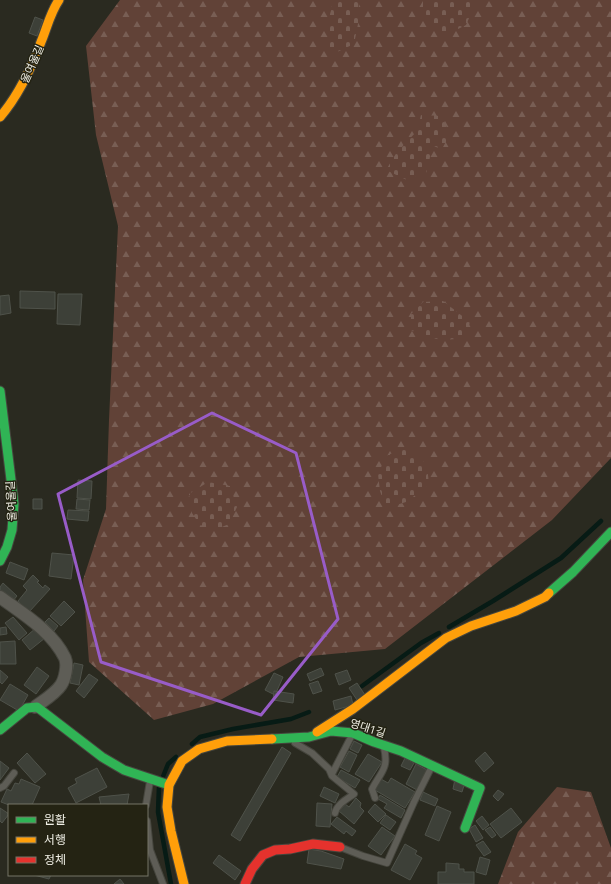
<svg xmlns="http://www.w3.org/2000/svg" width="611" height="884" font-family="'Noto Sans','Noto Sans KR',sans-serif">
  <defs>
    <pattern id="forest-firs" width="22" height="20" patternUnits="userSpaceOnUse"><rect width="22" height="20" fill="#614237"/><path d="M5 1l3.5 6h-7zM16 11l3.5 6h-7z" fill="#785e54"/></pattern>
    <pattern id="cemetery-stones" width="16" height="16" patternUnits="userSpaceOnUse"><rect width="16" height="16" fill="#614237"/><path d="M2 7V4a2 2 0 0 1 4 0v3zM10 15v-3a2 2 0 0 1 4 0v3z" fill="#785e54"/></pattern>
  </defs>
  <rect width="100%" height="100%" fill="#2a2a20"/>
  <path fill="url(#forest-firs)" d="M120,0H611V458L552,520L385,649L299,657L213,704L154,720L89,662L83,580L106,509L109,420L118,226L96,135L86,46Z
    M557,787L591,792L611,848V884H498L518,832Z"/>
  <path fill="url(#cemetery-stones)" d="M328,0H359L358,24L354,44L337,52L329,47L327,25L332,7Z
    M423,0H472L470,16L466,25L458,29L442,33L423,11Z
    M421,115L441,116L450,134L442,149L433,146C429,155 430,164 426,173L407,180L386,170L397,152L417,131Z
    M443,301L470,322L466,337C443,342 432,340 411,330V314L423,302Z
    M408,446L427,465L429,485L406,502L386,508L380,491L378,474L386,456Z
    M208,482L230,486L237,507L229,524L217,529L200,525L192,513L189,494Z"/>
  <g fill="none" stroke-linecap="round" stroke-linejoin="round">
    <path stroke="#071b15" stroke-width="4.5" d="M449,627L493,601L561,558L601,521
      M362,686L421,643L439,633
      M192,744L200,737L233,729L291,719L309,712
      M162,779L168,764L176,757
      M159,786L158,812L171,884"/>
  </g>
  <path fill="#3d4038" stroke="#4f524a" d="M35,17L43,20L37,36L29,33Z
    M20,291L55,292V309L20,308Z
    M58,294H82L80,325L57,324Z
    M9,295L11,313L0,315V296Z
    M78,480L92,481L91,499L77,498Z
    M33,499H42V509H33Z
    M77,499L90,500L89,510L76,509Z
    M68,510L89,511L88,521L67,519Z
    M52,553L74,555L71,579L49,576Z
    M10,562L28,569L24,580L6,573Z
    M33,575L39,581L37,582L43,588L45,585L50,589L29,612L18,601L27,590L23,586Z
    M3,583L17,596L12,602L0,592V587Z
    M64,601L75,612L61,626L50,616Z
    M13,617L27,633L19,640L5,623Z
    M49,618L58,626L54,631L45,622Z
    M6,627L7,634L0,635V628Z
    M36,628L45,638L30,650L22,640Z
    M15,641L16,664H0V642Z
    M74,663L83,665L79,685L70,683Z
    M37,667L49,676L36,694L24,685Z
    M321,668L324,675L310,681L307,674Z
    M0,670L8,677L2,684L0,682Z
    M347,670L351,680L339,685L335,674Z
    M274,673L283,677L275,695L265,690Z
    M89,674L98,680L84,698L76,691Z
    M318,681L322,691L313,694L309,684Z
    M357,683L365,695L357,700L349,688Z
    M10,684L28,695L19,711L0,700Z
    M274,691L294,694L293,703L273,700Z
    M351,696L353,705L335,710L333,701Z
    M354,741L362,745L358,753L350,749Z
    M282,747L291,753L240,841L231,835Z
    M349,751L357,755L349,772L340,767Z
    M485,752L494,763L484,772L475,761Z
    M27,753L46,774L35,783L17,763Z
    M368,754L382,762L369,782L355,774Z
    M405,758L414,763L410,770L401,766Z
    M0,761L9,768L0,780Z
    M416,764L427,770L417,790L406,784Z
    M97,768L107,787L76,803L68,788L77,783L75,779Z
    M341,770L360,780L355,788L337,777Z
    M391,778L415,792L405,808L375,790L381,779L388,783Z
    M21,779L40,787L32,805H9L1,802L7,789L11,791L15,783L19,784Z
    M455,779L465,782L462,792L453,789Z
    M324,787L339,794L335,803L320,796Z
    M498,790L504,794L498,801L493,796Z
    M423,792L438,799L435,806L420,800Z
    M129,794L127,805H101L99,797Z
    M380,795L405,810L401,818L384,808L387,804L378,799Z
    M356,798L361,803L360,807L364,811L354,824L339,811L345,804L349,807Z
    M317,803L332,804L330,827L316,826Z
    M375,804L386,814L378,822L368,812Z
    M437,806L451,812L439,841L425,835Z
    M0,808L9,814L2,823L0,821Z
    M511,808L522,822L501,838L490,824Z
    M386,815L396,822L390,830L380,823Z
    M482,816L489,825L483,830L476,821Z
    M337,817L356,831L352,836L346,831L344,834L331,824Z
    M475,825L483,838L476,842L469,829Z
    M382,827L395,836L381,855L368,846Z
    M490,827L496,835L492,838L485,830Z
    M483,841L491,852L484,856L476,845Z
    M405,844L417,851L415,854L422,858L410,880L391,870Z
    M309,849L321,851L344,859L341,869L307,863Z
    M219,855L241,871L235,880L213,863Z
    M480,857L490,860L486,875L476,872Z
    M446,863L459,864V869H464V872H474V884H438V872H446Z
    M34,875H51L49,879Z
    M120,879L124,884H114Z"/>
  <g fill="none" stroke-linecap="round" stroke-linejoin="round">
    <defs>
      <path id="lane" d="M295,743L312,753L329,769L332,776L354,794C347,799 337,804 335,813
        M332,774L352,735
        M0,788L4,786L14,773
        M375,798L372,789C381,772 389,768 384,748
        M146,805L150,781
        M147,821L150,850L163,884
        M340,847L363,856L387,863L414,802L432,766"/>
      <path id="street" d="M0,597C23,614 52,631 65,658C68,665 65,679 61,685C55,694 43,701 35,707"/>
      <path id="fast" d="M0,391L14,504L12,530L7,547L0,561
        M549,593L573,572L611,532
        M0,730L27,708L37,707L102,757L124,770L169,785
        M272,739L309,737L331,731L353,733L374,742L401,751L480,788L465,828"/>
      <path id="slow" d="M0,117C19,95 31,69 41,42C47,28 50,13 59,0
        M317,732L353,709L446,638L471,626L516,611L545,597L549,593
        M184,884L171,831L167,807L169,785L182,761L199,749L227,741L272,739"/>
      <path id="jam" d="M245,884L252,869L263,855L275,850L290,849L313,844L340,847"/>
    </defs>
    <use href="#lane" stroke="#46463e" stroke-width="8"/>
    <use href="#street" stroke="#46463e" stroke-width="14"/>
    <use href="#fast" stroke="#46463e" stroke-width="11"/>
    <use href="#slow" stroke="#46463e" stroke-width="11"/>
    <use href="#jam" stroke="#46463e" stroke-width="11"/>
    <use href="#lane" stroke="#5e5d56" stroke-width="6"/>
    <use href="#street" stroke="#5e5d56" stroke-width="12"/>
    <use href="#fast" stroke="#30b455" stroke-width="9"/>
    <use href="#slow" stroke="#ff9f0a" stroke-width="9"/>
    <use href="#jam" stroke="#e5322d" stroke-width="9"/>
  </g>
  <path fill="none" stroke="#985cc8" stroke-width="3" stroke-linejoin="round" d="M212,413L296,453L338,619L261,715L101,662L58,494Z"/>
  <g text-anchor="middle" stroke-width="3" stroke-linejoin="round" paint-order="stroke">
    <g font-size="11" fill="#efeee4" stroke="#242313">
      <text transform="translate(32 64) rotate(-66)" y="4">울여울길</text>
      <text transform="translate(11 501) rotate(-93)" y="4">울여울길</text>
      <text transform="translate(368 728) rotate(18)" y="4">영대1길</text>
    </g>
  </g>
  <rect x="8" y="804" width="140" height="72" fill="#242313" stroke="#757467"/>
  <rect x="16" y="817" width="20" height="6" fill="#30b455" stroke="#757467"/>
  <text x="44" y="824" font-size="12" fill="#efeee4">원활</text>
  <rect x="16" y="837" width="20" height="6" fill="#ff9f0a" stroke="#757467"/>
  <text x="44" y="844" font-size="12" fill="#efeee4">서행</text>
  <rect x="16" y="857" width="20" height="6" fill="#e5322d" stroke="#757467"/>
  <text x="44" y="864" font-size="12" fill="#efeee4">정체</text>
</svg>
